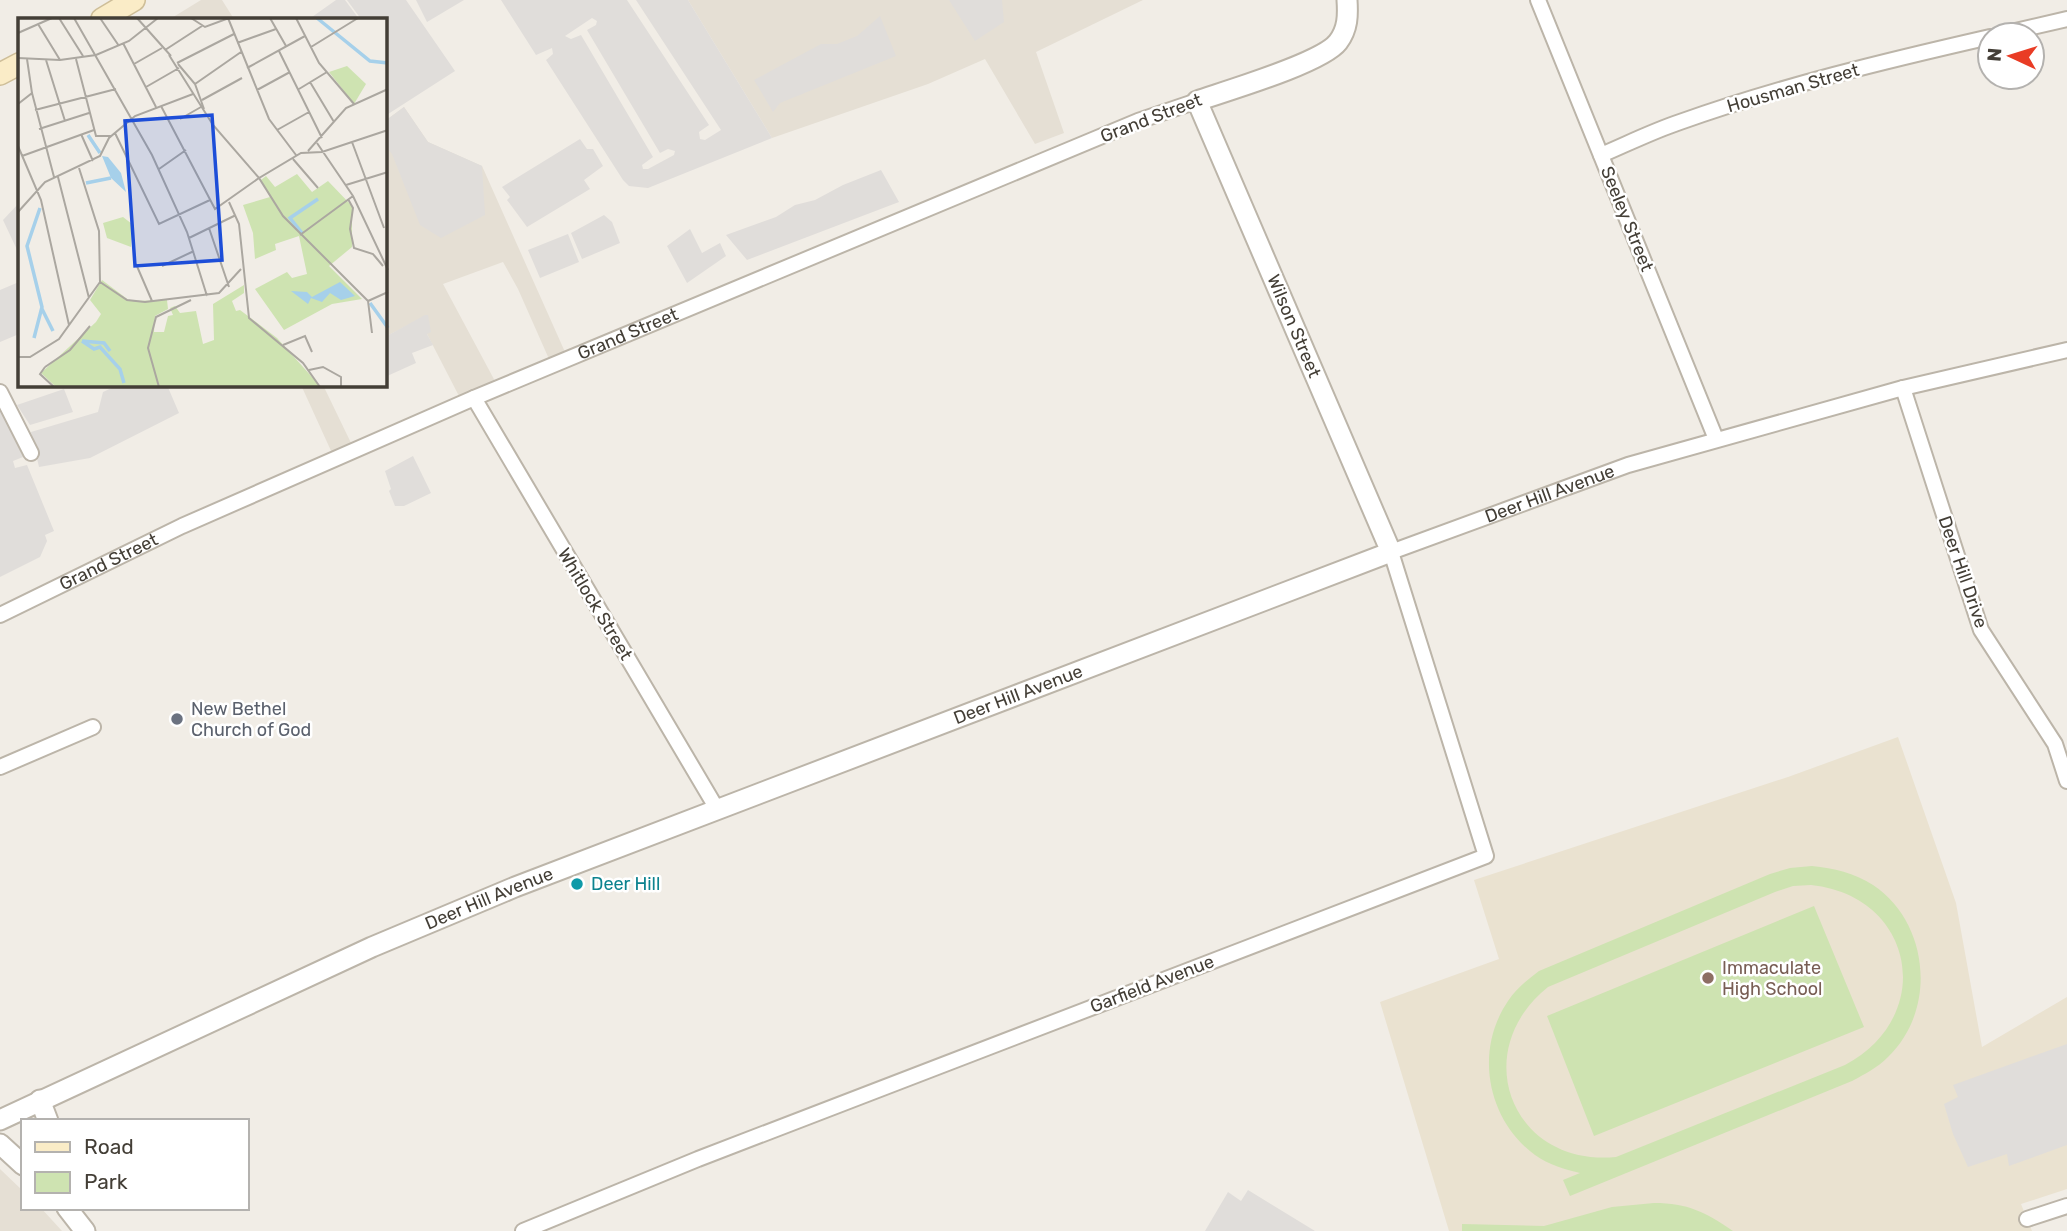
<svg xmlns="http://www.w3.org/2000/svg" width="2067" height="1231" font-family="Rubik,sans-serif">
  <rect width="100%" height="100%" fill="#f1ede6"/>
  <path fill="#e5dfd4" d="M201,0H222L234,19H170Z
    M688,0H1143L1036,52L1064,133L1035,144L985,59L928,84L772,138Z
    M404,107L428,142L482,166L565,352L549,359L518,289L503,262L443,284L496,383L460,398L427,334V315L385,337V121Z
    M301,385H323L352,445L332,453Z
    M0,1169L23,1191V1208H41L62,1231H0Z"/>
  <path fill="#eae2d0" d="M1898,737L1956,903L1982,1047L2067,997V1189L2021,1204L2032,1231H1449L1380,1002L1499,959L1474,880L1788,777Z"/>
  <path fill="#cee3b1" fill-rule="evenodd" d="M1812,866C1834,868 1854,873 1873,885C1930,923 1937,1010 1888,1057C1877,1068 1865,1074 1852,1081L1570,1196L1563,1180L1580,1173C1564,1169 1549,1165 1535,1155C1487,1120 1474,1051 1508,1001C1516,989 1527,980 1539,971L1770,874L1790,868ZM1811,885C1915,896 1937,1016 1845,1065L1616,1157C1512,1167 1467,1052 1548,987L1775,892L1793,886Z
    M1814,906L1864,1027L1594,1136L1547,1016Z
    M1654,1203C1688,1203 1705,1212 1733,1231H1462V1224L1544,1226L1612,1207Z"/>
  <path fill="#e0ddda" fill-rule="evenodd" d="M336,0H345L359,19H313L312,17Z
    M347,0H406L455,71L385,116V19H361Z
    M416,0H464L427,22Z
    M501,0H627L709,125L699,132L700,139L705,140L721,130L636,0H688L772,138L648,188L629,186L623,180L546,60L553,54L552,48L536,55ZM592,18L597,21L596,25L587,30L660,153L668,149L675,151L674,155L648,169H643L642,165L653,157L581,35L571,39L565,36Z
    M949,0H1002L1004,22L975,41Z
    M880,16L896,56L780,103L773,112L754,80L821,44H837L857,36Z
    M404,107L428,142L482,166L485,215L441,238L420,225L392,154L385,145V121Z
    M580,139L587,149H593L603,166L584,180L590,189L527,227L507,200L510,197L502,187Z
    M881,170L899,202L747,260L726,235L776,217L795,205L815,200L843,185Z
    M19,203V254L3,220Z
    M604,215L612,222L620,243L582,259L571,233Z
    M690,229L702,253L720,243L726,256L687,283L667,246Z
    M568,234L579,262L540,278L528,250Z
    M19,282V334L0,342V290Z
    M425,315H428L431,332L427,334L433,345L412,353L416,363L385,377V337Z
    M118,385H167L179,413L90,458L39,467L31,432L98,412L103,392Z
    M64,389L73,412L30,425L17,405Z
    M0,407L23,457L13,461L15,468L27,465L54,531L45,535L47,541L40,557L0,577Z
    M413,456L431,493L404,506H395L389,491L391,489L385,471Z
    M2067,1044V1145L2009,1166L2007,1154L1968,1167L1953,1134L1944,1104L1958,1097L1953,1085Z
    M1248,1190L1315,1231H1205L1228,1192L1241,1201Z"/>
  <g fill="none" stroke-linecap="round" stroke-linejoin="round">
    <defs>
      <g id="minor">
        <path d="M1538,0L1716,439"/>
        <path d="M1998,35L2067,19"/>
        <path d="M1601,155C1627,144 1653,131 1680,122C1781,86 1885,61 1990,37"/>
        <path d="M1903,388L1981,630L2055,744L2067,781"/>
        <path d="M0,392L31,453"/>
        <path d="M474,398L717,809"/>
        <path id="s1" d="M0,615L182,526L474,398L1138,121L1197,101"/>
        <path d="M0,767L93,727"/>
        <path d="M2027,1219L2067,1206"/>
        <path id="s2" d="M523,1231L698,1159L1486,856L1391,552L1628,465L1903,388L2067,350"/>
      </g>
      <g id="tertiary">
        <path d="M40,1100L48,1121"/>
        <path id="s3" d="M0,1120L372,947L515,887L1391,552L1197,101C1226,91 1322,63 1338,42C1348,29 1348,15 1347,0"/>
        <path d="M0,1144L23,1165"/>
        <path d="M67,1208L85,1231"/>
      </g>
      <path id="secondary" d="M102,19L134,0
        M0,74L19,64"/>
    </defs>
    <use href="#minor" stroke="#bcb5a9" stroke-width="18"/>
    <use href="#tertiary" stroke="#bcb5a9" stroke-width="23"/>
    <use href="#secondary" stroke="#cebe98" stroke-width="24"/>
    <use href="#minor" stroke="#fff" stroke-width="14"/>
    <use href="#tertiary" stroke="#fff" stroke-width="19"/>
    <use href="#secondary" stroke="#faecc7" stroke-width="21"/>
  </g>
  <circle fill="#6b7280" stroke="#fff" stroke-width="2.5" cx="177" cy="719" r="7"/>
  <circle fill="#0f9aa8" stroke="#fff" stroke-width="2.5" cx="577" cy="884" r="7"/>
  <circle fill="#8d6e63" stroke="#fff" stroke-width="2.5" cx="1708" cy="978" r="7"/>
  <g text-anchor="middle" stroke-width="5" stroke-linejoin="round" paint-order="stroke">
    <g font-size="18" fill="#433e36" stroke="#fff">
      <text transform="translate(1793 88) rotate(-16)" y="6">Housman Street</text>
      <text transform="translate(1151 118) rotate(-21)" y="6">Grand Street</text>
      <text transform="translate(1627 219) rotate(68)" y="6">Seeley Street</text>
      <text transform="translate(1294 326) rotate(67)" y="6">Wilson Street</text>
      <text dy="6" stroke="none"><textPath href="#s1" startOffset="688">Grand Street</textPath></text>
      <text dy="6" stroke="none"><textPath href="#s2" startOffset="1521">Deer Hill Avenue</textPath></text>
      <text dy="6" stroke="none"><textPath href="#s1" startOffset="121">Grand Street</textPath></text>
      <text transform="translate(1963 572) rotate(71)" y="6">Deer Hill Drive</text>
      <text transform="translate(595 604) rotate(59)" y="6">Whitlock Street</text>
      <text dy="6" stroke="none"><textPath href="#s3" startOffset="1104">Deer Hill Avenue</textPath></text>
      <text dy="6" stroke="none"><textPath href="#s3" startOffset="537">Deer Hill Avenue</textPath></text>
      <text transform="translate(1152 984) rotate(-21)" y="6">Garfield Avenue</text>
    </g>
    <g font-size="18" fill="#5b616d" stroke="#fff" text-anchor="start">
      <text x="191" y="715">New Bethel<tspan x="191" dy="21">Church of God</tspan></text>
    </g>
    <g font-size="18" fill="#0d838f" stroke="#fff" text-anchor="start">
      <text x="591" y="890">Deer Hill</text>
    </g>
    <g font-size="18" fill="#785e54" stroke="#fff" text-anchor="start">
      <text x="1722" y="974">Immaculate<tspan x="1722" dy="21">High School</tspan></text>
    </g>
  </g>
  <g transform="translate(18 18)">
    <rect width="369" height="369" fill="#f1ede6"/>
    <path d="M279,156L294,174L310,163L334,188V229L311,248L344,281L314,286L266,312L237,271L269,254L274,260L289,256L281,218L257,226L258,232L237,241L235,215L225,187L252,179L243,162L248,158L257,169ZM105,199L114,206L113,229L89,220L85,205ZM84,262L112,283L149,282L150,291L137,298L136,314H146L150,298L155,297L152,290L157,288L162,295L178,293L185,326L196,322L195,286L226,267V275L214,283L218,293L222,292L259,320L303,369H38L23,355L78,304L83,296L72,282Z" fill="#cee3b1"/>
    <path d="M329,48L348,66L336,86L311,54Z" fill="#cee3b1"/>
    <path d="M84,138L90,139L103,155L108,174L93,160ZM322,264L337,278L323,282L312,275L304,284L293,280L290,286L273,273L289,274L294,279Z" fill="#a6d0ea"/>
    <path fill="none" stroke="#a6d0ea" stroke-width="3.5" d="M299,0L352,43L370,45M70,117L82,135M68,165L93,160M284,215L272,200L300,181M352,285L370,310M24,291L35,313M16,320L24,289L9,228L22,190M64,323L76,331L82,329L102,351L106,365M64,323L86,325L92,333"/>
    <path fill="none" stroke="#aba7a0" stroke-width="2" d="M41,0L65,38M56,0L134,137L169,214L189,278M82,0L101,28M119,0L153,38M173,0L187,9L211,0M210,0L251,101L278,137M252,0L268,28M278,0L301,45L336,86M20,6L42,42M0,15L34,0M105,25L138,89M219,25L258,11M293,29L340,0M147,32L184,8M261,33L304,120M151,37L195,107L241,160L283,135L304,134L370,112M0,40L42,42L78,37L111,23L140,0M58,41L78,118H93M28,42L47,103M159,45L216,16M116,46L144,30M160,46L177,66L186,91M229,50L287,18M292,64L316,104M177,66L223,34M128,69L161,50M281,71L309,54M239,72L272,54M14,75L36,159M184,82L224,60M0,86L14,75L9,41M143,88L197,191L241,160L265,198L350,283M17,92L98,71M162,101L183,89M21,111L71,95M259,112L291,94M97,115L141,206L192,182M63,116L75,143M334,124L366,210M299,125L335,178L370,252M0,128L23,182L51,307M290,133L328,90L370,71M4,138L76,112M275,141L300,170M141,151L168,132M40,159L71,280M328,167L370,154M330,181L335,190L332,211L336,230L355,236L365,248M211,184L221,206L231,300L285,345L302,369M0,194L27,164L82,138L91,120L117,98L175,76M191,210L211,269M282,217L335,178M171,220L218,197M118,246L134,283M144,248L176,233M82,264L109,282L127,284L201,275L223,251M350,283L354,315M350,283L370,274M265,327L287,318L294,334M0,339H12L41,321L82,264L81,213L61,150M27,349L52,332L72,308M27,349L22,356L36,369M291,352L305,349L323,359V369M141,369L130,330L138,299L173,282"/>
    <path fill="#1d4ed8" fill-opacity="0.15" stroke="#1d4ed8" stroke-width="3.5" d="M194,97L204,242L117,248L107,103Z"/>
    <rect width="369" height="369" fill="none" stroke="#433e36" stroke-width="3.5"/>
  </g>
  <rect x="21" y="1119" width="228" height="91" fill="#ffffff" stroke="#b4b2af" stroke-width="2"/>
  <rect x="35" y="1142" width="35" height="10" fill="#faecc7" stroke="#b4b2af" stroke-width="2"/>
  <text x="84" y="1154" font-size="21" fill="#433e36">Road</text>
  <rect x="35" y="1172" width="35" height="21" fill="#cee3b1" stroke="#b4b2af" stroke-width="2"/>
  <text x="84" y="1189" font-size="21" fill="#433e36">Park</text>
  <g transform="translate(2011 56) rotate(274)"><circle r="33" fill="#ffffff" stroke="#b4b2af" stroke-width="2"/>
  <path d="M0-5L12 26L0 18L-12 26Z" fill="#e93c25"/>
  <text y="-10" font-size="19" font-weight="bold" text-anchor="middle" fill="#433e36">N</text>
  </g>
</svg>
